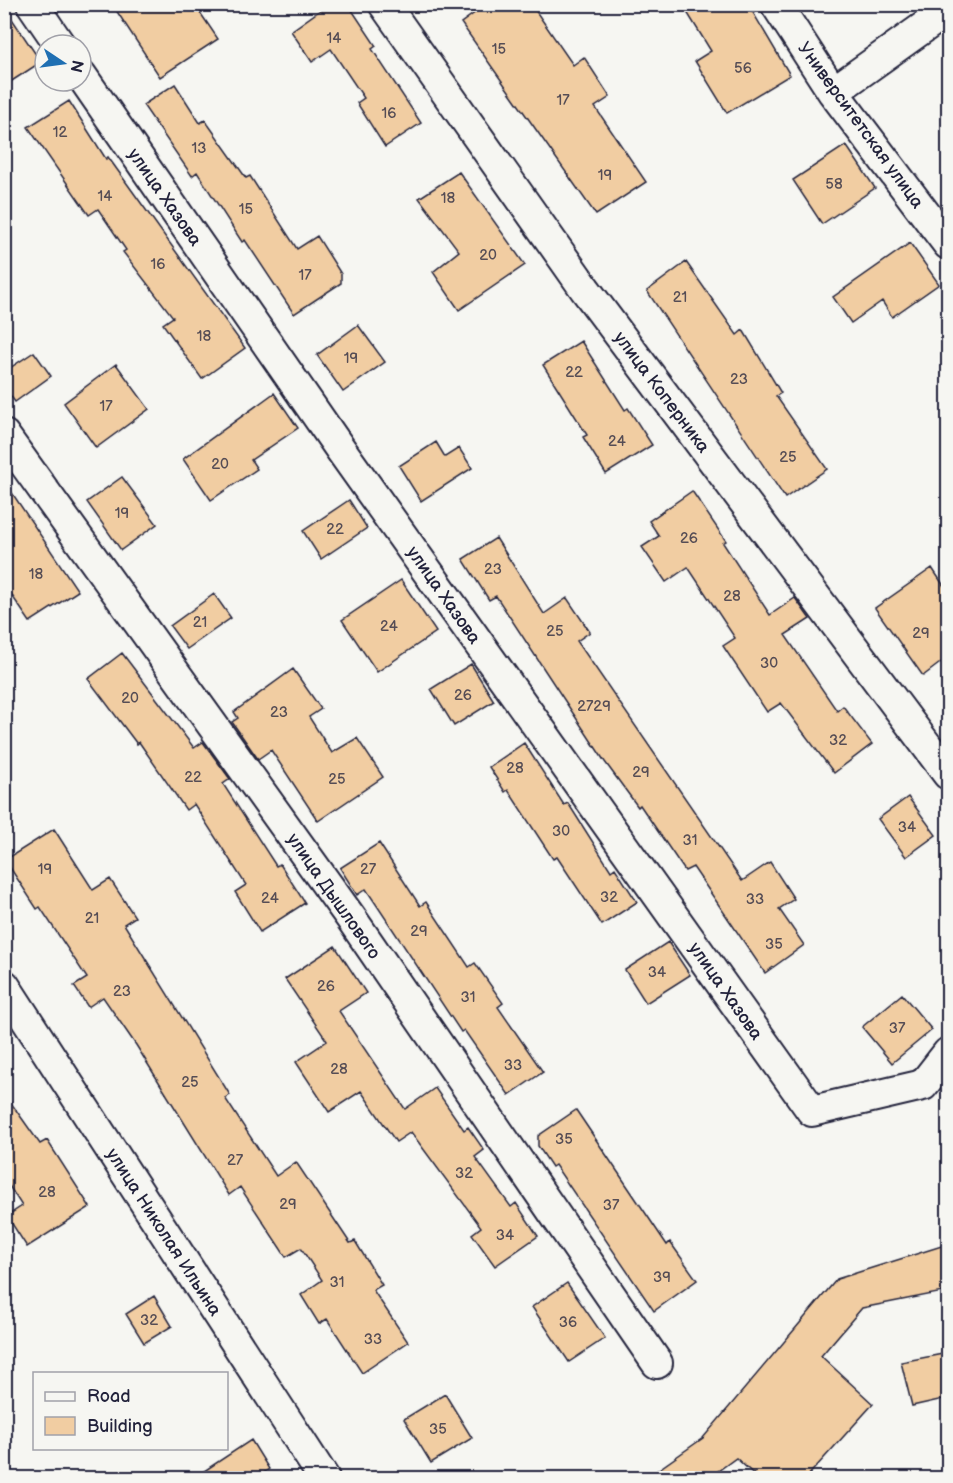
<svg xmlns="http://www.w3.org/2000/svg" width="953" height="1483" font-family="'Balsamiq Sans',sans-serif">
  <rect width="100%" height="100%" fill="#f6f6f2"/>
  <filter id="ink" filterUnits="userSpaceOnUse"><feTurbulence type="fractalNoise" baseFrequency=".0167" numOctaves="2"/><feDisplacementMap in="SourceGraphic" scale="12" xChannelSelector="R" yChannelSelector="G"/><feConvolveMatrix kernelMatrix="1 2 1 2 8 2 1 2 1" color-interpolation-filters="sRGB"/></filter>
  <g filter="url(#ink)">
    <path fill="#f1cda2" stroke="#22223b" stroke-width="1.5" d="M112,4L195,5L218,39L160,77Z
      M329,4H348L376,46L372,49L421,123L385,147L357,103L364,98L331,49L312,62L291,31Z
      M487,4H531L573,65L584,57L610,97L595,107L646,182L596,215L461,23Z
      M682,4H748L790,75L727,113L695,61L711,51Z
      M4,7L41,62L4,86Z
      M175,84L200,123L205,120L246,178L250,176L297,249L317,236L341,274V283L294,314L245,240L242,242L197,172L192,176L143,105Z
      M69,101L106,159L108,157L245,348L202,379L163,324L173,317L123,252L126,250L98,209L89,215L28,127Z
      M846,145L875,188L822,224L793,180Z
      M459,172L525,265L459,310L433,272L459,251L419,198Z
      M910,243L939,284L892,317L882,301L851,323L833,297Z
      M686,262L737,335L743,330L781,393L776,396L827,469L785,498L647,291Z
      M358,325L385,362L343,392L317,355Z
      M581,341L625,410L628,408L652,445L606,474L583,437L587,435L543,365Z
      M34,352L51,376L15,402L4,387V372Z
      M116,364L149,409L96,448L64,403Z
      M274,393L298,428L251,460L257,469L211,500L183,459Z
      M436,442L445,457L459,448L472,468L421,501L399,466Z
      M122,477L157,524L121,550L87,502Z
      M4,481L78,591L30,622L4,584Z
      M692,491L726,541L723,543L770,615L795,598L810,619L785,635L837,711L843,706L872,744L834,773L781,703L767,712L723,646L735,638L688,567L666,582L642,547L659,536L649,521Z
      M349,500L367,528L321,559L303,531Z
      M496,538L544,614L567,598L590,632L577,641L742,881L770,862L794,899L779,909L804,945L765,973L693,867L685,871L640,805L638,807L605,762L496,596L489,600L463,559Z
      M932,568L948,592V657L923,676L875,608Z
      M401,580L436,632L377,672L342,620Z
      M214,594L231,618L187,649L170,626Z
      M122,653L194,748L203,742L230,779L223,784L276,866L280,864L305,903L260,932L235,892L246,885L194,804L186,810L139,742L137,744L88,679Z
      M471,664L494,701L454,726L431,689Z
      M293,669L321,709L309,717L332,753L357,738L383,777L318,821L271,750L258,759L232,722L238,718L234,712Z
      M524,743L564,805L568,803L611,871L615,868L637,902L602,925L557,857L553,859L508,790L505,792L489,767Z
      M908,797L936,835L906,857L878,819Z
      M54,829L93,890L110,879L135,917L124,924L230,1095L225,1098L276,1176L296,1162L350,1243L355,1241L382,1285L373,1290L408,1342L362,1373L327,1319L319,1324L301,1295L322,1280L301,1248L286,1257L240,1187L229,1195L136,1045L103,997L88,1007L74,986L87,978L40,907L37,909L5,860Z
      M379,843L420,906L426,902L469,967L475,963L503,1003L498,1007L543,1072L509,1095L464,1030L461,1032L366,889L357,895L340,868Z
      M668,942L690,975L646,1003L625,970Z
      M335,946L366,993L339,1011L405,1109L435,1088L464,1130L468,1127L484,1150L475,1157L511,1207L516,1203L538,1236L495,1266L472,1234L481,1227L411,1132L396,1142L361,1091L329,1112L296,1062L327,1041L285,979Z
      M902,994L932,1030L892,1063L862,1027Z
      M4,1093L40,1144L47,1140L90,1207L27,1247L7,1216L22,1206L4,1178Z
      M576,1110L667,1245L670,1242L697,1280L654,1311L555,1165L552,1167L538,1146V1136Z
      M948,1244V1291L862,1308L821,1356L873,1404L805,1479H759L736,1458L707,1479H645L703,1438L837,1279Z
      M567,1283L605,1338L569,1362L532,1307Z
      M154,1296L172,1326L144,1343L126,1314Z
      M948,1353V1398L912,1406L901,1362Z
      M445,1394L472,1438L431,1463L404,1419Z
      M251,1440L269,1469L255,1479H192Z"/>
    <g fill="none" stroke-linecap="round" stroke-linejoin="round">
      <defs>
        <path id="minor" d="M32,4L60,45
          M384,4L585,289L948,774
          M776,4L833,92L948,244
          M81,75L341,450L812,1111L923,1085L948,1053
          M833,92L948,10
          M4,435L351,918L657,1363
          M4,985L324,1478"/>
      </defs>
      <use href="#minor" stroke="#22223b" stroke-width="34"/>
      <use href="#minor" stroke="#f6f6f2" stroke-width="30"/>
    </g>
  </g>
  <g text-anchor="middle" stroke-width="4.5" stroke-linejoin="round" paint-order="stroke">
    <g font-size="15" fill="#564d55">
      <text x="334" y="43">14</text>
      <text x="499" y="54">15</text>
      <text x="743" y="73">56</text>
      <text x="563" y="105">17</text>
      <text x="389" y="118">16</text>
      <text x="60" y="137">12</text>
      <text x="199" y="153">13</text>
      <text x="605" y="180">19</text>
      <text x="834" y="189">58</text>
      <text x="105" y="201">14</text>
      <text x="448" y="203">18</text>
      <text x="246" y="214">15</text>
      <text x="488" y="260">20</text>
      <text x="158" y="269">16</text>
      <text x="305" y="280">17</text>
      <text x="680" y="302">21</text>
      <text x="204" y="341">18</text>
      <text x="351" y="363">19</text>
      <text x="574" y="377">22</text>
      <text x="739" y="384">23</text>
      <text x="106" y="411">17</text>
      <text x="617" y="446">24</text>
      <text x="788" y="462">25</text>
      <text x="220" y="469">20</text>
      <text x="122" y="518">19</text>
      <text x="335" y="534">22</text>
      <text x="689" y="543">26</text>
      <text x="493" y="574">23</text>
      <text x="36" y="579">18</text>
      <text x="732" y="601">28</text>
      <text x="200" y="627">21</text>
      <text x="389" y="631">24</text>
      <text x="555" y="636">25</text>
      <text x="921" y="638">29</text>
      <text x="769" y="668">30</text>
      <text x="463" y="700">26</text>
      <text x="130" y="703">20</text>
      <text x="594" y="711">2729</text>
      <text x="279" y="717">23</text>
      <text x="838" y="745">32</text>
      <text x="515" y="773">28</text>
      <text x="641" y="777">29</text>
      <text x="193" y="782">22</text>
      <text x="337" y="784">25</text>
      <text x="907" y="832">34</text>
      <text x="561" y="836">30</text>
      <text x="690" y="845">31</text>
      <text x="45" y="874">19</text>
      <text x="368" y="874">27</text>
      <text x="609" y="902">32</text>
      <text x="270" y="903">24</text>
      <text x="755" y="904">33</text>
      <text x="92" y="923">21</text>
      <text x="419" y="936">29</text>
      <text x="774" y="949">35</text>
      <text x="657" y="977">34</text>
      <text x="326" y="991">26</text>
      <text x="122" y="996">23</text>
      <text x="468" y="1002">31</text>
      <text x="897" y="1033">37</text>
      <text x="513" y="1070">33</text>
      <text x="339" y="1074">28</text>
      <text x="190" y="1087">25</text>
      <text x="564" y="1144">35</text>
      <text x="235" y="1165">27</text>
      <text x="464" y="1178">32</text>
      <text x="47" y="1197">28</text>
      <text x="288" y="1209">29</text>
      <text x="611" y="1210">37</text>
      <text x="505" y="1240">34</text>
      <text x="662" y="1282">39</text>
      <text x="337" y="1287">31</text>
      <text x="149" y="1325">32</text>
      <text x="568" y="1327">36</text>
      <text x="373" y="1344">33</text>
      <text x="438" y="1434">35</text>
    </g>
    <g font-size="18" fill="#22223b" stroke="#f6f6f2">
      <text transform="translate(861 125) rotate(54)" y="6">Университетская улица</text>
      <text transform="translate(165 197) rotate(55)" y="6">улица Хазова</text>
      <text transform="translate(662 392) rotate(53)" y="6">улица Коперника</text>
      <text transform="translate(444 595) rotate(55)" y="6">улица Хазова</text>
      <text transform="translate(334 896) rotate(55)" y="6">улица Дышлового</text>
      <text transform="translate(726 991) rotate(55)" y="6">улица Хазова</text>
      <text transform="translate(164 1232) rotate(57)" y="6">улица Николая Ильина</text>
    </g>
  </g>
  <rect width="953" height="1483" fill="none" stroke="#f6f6f2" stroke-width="24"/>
  <rect x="12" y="12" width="929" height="1459" fill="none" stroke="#22223b" stroke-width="2" filter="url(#ink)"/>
  <rect x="33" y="1372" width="195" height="78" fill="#f6f6f2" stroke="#a1a1a9" stroke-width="1.5"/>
  <rect x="45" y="1392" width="30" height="9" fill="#f6f6f2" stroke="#a1a1a9" stroke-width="1.5"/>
  <text x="87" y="1402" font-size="18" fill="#22223b">Road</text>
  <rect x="45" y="1417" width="30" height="18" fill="#f1cda2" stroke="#a1a1a9" stroke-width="1.5"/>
  <text x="87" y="1432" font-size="18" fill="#22223b">Building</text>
  <g transform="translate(63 63) rotate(103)"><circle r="28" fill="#f6f6f2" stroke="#a1a1a9" stroke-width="1.5"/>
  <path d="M0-4.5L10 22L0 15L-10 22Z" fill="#1f6fb2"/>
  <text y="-9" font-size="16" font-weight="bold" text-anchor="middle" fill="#22223b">N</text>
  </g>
</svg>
